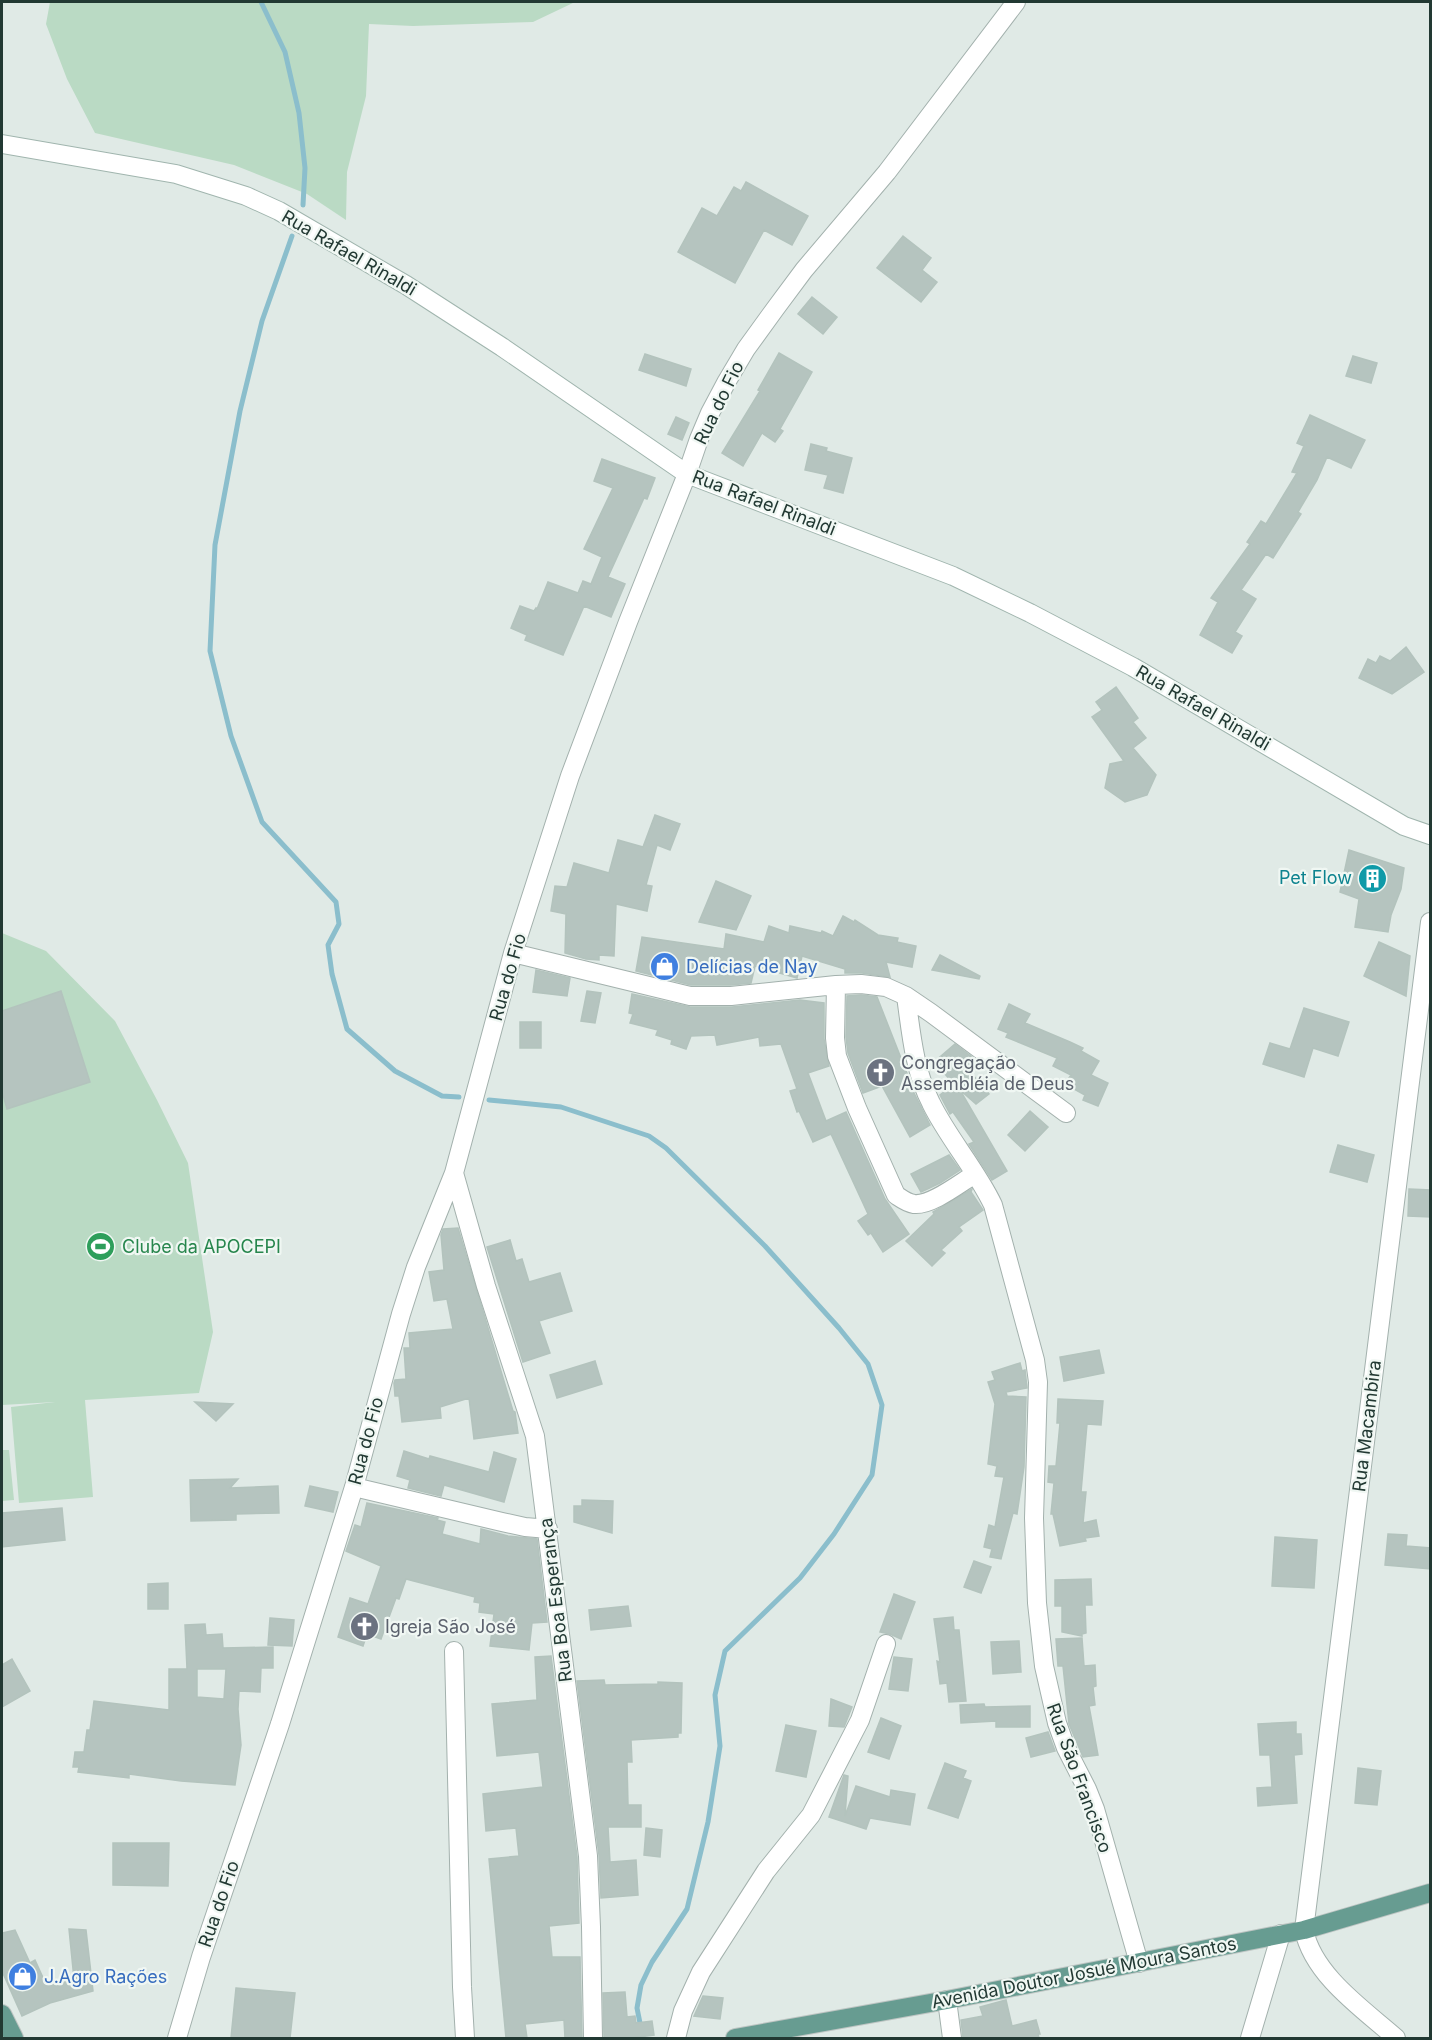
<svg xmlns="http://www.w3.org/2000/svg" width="1432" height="2040" font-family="Inter,sans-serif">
  <rect width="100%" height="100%" fill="#e0eae6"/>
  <path fill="#badac4" d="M50,2H575L533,22L413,26L369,24L366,96L347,172L346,220L307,194L234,165L95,133L67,79L46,24Z
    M2,933L46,951L115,1021L157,1100L188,1163L213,1332L199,1393L85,1400L93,1497L19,1503L11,1407L55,1402L2,1405Z
    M2,1450H9L14,1500L2,1501Z"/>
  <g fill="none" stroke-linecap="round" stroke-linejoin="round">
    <path stroke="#8bbecc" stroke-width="5" d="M261,2L285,52L299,113L305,168L303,205
      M292,236L262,321L240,411L215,545L210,651L231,736L262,822L336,902L339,924L328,945L332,974L347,1029L395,1071L442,1096L459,1097
      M489,1100L561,1107L649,1136L666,1148L765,1246L839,1328L868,1364L882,1405L872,1475L834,1534L800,1578L725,1651L715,1695L720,1746L708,1822L687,1909L652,1962L641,1985L637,2008L643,2038"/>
  </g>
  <path fill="#b5c4bf" stroke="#b3c3bd" stroke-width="1.5" fill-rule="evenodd" d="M746,182L808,216L792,245L764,230L735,283L678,252L702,208L717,216L734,187L741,191Z
    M903,236L931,258L922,270L937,282L921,302L877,268Z
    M812,297L837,317L823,334L798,314Z
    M779,353L812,372L780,429L783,431L775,442L762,433L743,466L722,453L760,391L758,390Z
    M645,354L691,369L686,386L639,370Z
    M1353,356L1377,363L1371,383L1346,376Z
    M1310,415L1365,440L1351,468L1327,457L1317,480L1298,512L1301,514L1273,558L1266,554L1241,590L1256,599L1235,632L1242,636L1232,653L1200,635L1218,602L1211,598L1250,544L1247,542L1261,521L1266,524L1297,473L1292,472L1304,446L1297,443Z
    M676,417L689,423L682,440L668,434Z
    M811,444L827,448L826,451L852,458L843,493L824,488L828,475L805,470Z
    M602,459L655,478L647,499L644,498L608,577L625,584L611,617L584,606L563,655L525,640L527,635L511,628L520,606L534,611L536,608L537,609L548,582L578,593L583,581L591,584L602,557L584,549L613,488L594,481Z
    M1406,647L1424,672L1392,694L1359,678L1368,659L1376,663L1380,656L1390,661Z
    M1116,687L1138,718L1133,722L1146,738L1133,748L1156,775L1147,795L1125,802L1105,788L1110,764L1124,761L1092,717L1102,710L1096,702Z
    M655,815L680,824L670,850L657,845L646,885L652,886L647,911L616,904L614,956L599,955V960L586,959L565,953L566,914L551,911L555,886L567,887L574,863L609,873L618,840L643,847Z
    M1349,850L1404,868L1401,889L1391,915L1388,932L1355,927L1359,899L1340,892Z
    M716,881L751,896L736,930L699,922Z
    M843,916L854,922L855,920L878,935L898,938L897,942L916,946L912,967L886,962L890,977L862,973H845V969L802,956L797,978L755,966L751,983L730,985H691L636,971L642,937L724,949L726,934L764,942L769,926L789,933L790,926L821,933L822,931L833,936Z
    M1379,942L1410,956L1406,996L1364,976Z
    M940,955L980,976L979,979L932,970Z
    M536,970L570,978L567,996L533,992Z
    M61,991L90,1082L7,1109L2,1091V1011Z
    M587,991L601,993L595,1023L581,1021Z
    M632,994L690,1007H732L800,1000L824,1003V1039L829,1066L808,1073L826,1121L846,1112L885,1199L909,1234L883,1252L871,1233L868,1235L858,1221L868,1214L831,1134L813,1142L799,1111L797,1112L790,1091L797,1089L781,1044L760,1046L759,1037L717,1045L715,1035L691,1036L686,1049L671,1044L672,1040L656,1035L658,1030L630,1023L633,1014L629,1013Z
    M861,995L877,997L908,1076L906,1077L930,1125L910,1137L882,1086L863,1093L848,1053L846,1037L847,996Z
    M1009,1004L1030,1014L1025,1023L1070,1042L1083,1048L1081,1051L1099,1061L1091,1075L1108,1083L1098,1106L1083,1100L1085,1095L1065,1084L1071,1075L1053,1066L1057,1058L1006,1037L1008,1033L998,1029Z
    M1304,1008L1349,1022L1338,1056L1313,1048L1304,1077L1263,1064L1270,1043L1290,1049Z
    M520,1022H541V1048H520Z
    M955,1044L976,1060L967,1068L989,1094L976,1104L960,1090L1007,1171L992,1180L969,1144L974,1142L953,1112L950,1114L940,1095L954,1084L934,1062Z
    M1030,1111L1048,1127L1025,1151L1008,1135Z
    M1338,1145L1374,1155L1367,1182L1330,1172Z
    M949,1155L960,1170L940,1183L921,1192L911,1174Z
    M972,1189L971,1192L983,1210L959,1227L962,1231L941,1250L945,1253L932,1266L906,1241L934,1214L933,1212Z
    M1409,1189L1431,1190V1217L1408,1216Z
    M458,1228L513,1411L515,1412L518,1433L474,1439L469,1398L440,1407L441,1418L402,1422L399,1396H395L394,1383L395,1380L406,1379L404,1348H410L409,1333L453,1329L447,1299L434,1301L429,1272L444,1270L441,1235L443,1229Z
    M510,1240L516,1261L522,1259L529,1282L560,1273L572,1311L539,1321L550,1353L523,1362L487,1247Z
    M1099,1350L1104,1373L1064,1381L1060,1357Z
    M595,1361L602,1384L557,1398L550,1375Z
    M1020,1363L1022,1371L1025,1370L1027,1388L1006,1392L1007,1396L1026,1397L1024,1467L1017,1514L1013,1513L1001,1559L990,1557L992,1549L984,1547L989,1525L995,1527L1004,1477L995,1476L997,1466L988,1464L995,1404L988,1382L995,1380L992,1372Z
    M1058,1399L1103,1401L1101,1425L1087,1424L1081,1492H1086L1083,1523L1096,1520L1099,1536L1085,1538L1086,1541L1060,1546L1053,1514H1051L1054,1483L1048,1482L1049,1466H1056L1060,1423H1057Z
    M195,1402L233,1404L216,1421Z
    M404,1451L429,1459L430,1456L489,1472L494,1452L516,1459L504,1502L444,1485L441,1496L408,1488L410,1480L397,1476Z
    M238,1479L230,1488L278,1486L279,1513L236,1514V1520L191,1521L190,1480Z
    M310,1486L338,1492L333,1512L305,1506Z
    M582,1500L613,1501L612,1533L574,1522V1506H582Z
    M367,1503L438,1518L437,1520L445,1522L442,1534L480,1544L481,1529L508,1536L537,1539L547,1622L532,1623L529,1650L490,1646L494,1614L479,1612L480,1603L474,1602L475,1597L406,1579L399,1599L396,1598L381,1639L367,1634L363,1646L338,1637L350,1598L368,1604L381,1566L346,1551L355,1525L361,1527Z
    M62,1508L65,1540L2,1547V1513Z
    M1388,1534L1407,1535L1406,1546L1431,1548V1569L1385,1565Z
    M1275,1537L1317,1540L1314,1588L1272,1586Z
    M974,1561L991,1567L981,1593L964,1587Z
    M1091,1579L1092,1605H1085L1086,1633L1082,1634V1636L1062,1632V1606H1055V1580Z
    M168,1583V1609H148V1584Z
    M894,1594L915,1602L901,1639L890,1634L880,1632Z
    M628,1606L631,1626L591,1630L589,1610Z
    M953,1617L954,1630H959L966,1701L949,1702L947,1683L940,1684L937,1661L940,1662L934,1619Z
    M270,1618L294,1620L292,1646L268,1645Z
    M205,1624L206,1635L222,1634L223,1648L273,1647V1668H261L260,1692L239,1691L238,1709L241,1745L235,1785L181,1781L129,1774V1778L78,1772L79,1767H73L75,1752H84L87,1730H90L94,1701L169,1710V1669H187L185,1625ZM197,1669H226L224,1699L197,1697Z
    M1082,1638L1084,1666L1095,1665L1096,1686L1093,1687L1095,1705L1089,1706L1098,1755L1083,1757L1069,1724L1063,1666H1058L1056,1639Z
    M1019,1641L1021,1672L993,1674L991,1642Z
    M551,1656L577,1857L579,1923L549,1926L552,1957H580L582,2038H565L564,2020L525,2024L527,2038H506L489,1859L519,1856L516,1828L486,1831L483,1794L543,1787L539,1752L497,1756L492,1704L537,1700L535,1657Z
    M894,1657L912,1659L908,1691L889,1689Z
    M12,1659L30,1691L2,1707V1665Z
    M604,1680L605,1685L658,1684V1682L682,1683L681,1733H678V1737L631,1740L632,1762H627L628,1805H641V1827H608L610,1862L636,1860L638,1895L601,1898L599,1855L577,1681Z
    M831,1699L852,1707L844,1727L829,1726Z
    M984,1704L985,1707L1030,1706V1727H996V1721L961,1723L960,1705Z
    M881,1718L901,1726L889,1759L868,1752Z
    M1296,1722V1734H1301L1302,1754L1294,1755L1297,1803L1258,1806L1257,1788L1272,1787L1270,1755H1260L1258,1724Z
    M786,1725L816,1731L806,1777L776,1771Z
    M1048,1732L1055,1751L1031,1757L1026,1738Z
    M945,1763L966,1771L963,1778L971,1781L958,1818L928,1808Z
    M1358,1768L1381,1771L1377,1805L1355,1803Z
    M844,1775L848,1776L845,1816L856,1786L890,1797L891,1790L915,1794L910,1825L870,1818L866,1829L829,1817Z
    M646,1828L662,1830L660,1857L644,1855Z
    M113,1843H169L168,1886L113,1885Z
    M69,1929L86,1930L93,1991L50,2003L22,2016L2,1971V1933L15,1930L30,1963L35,1960L45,1982L74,1979Z
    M236,1988L295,1993L290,2038H231Z
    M625,1992L627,2017L635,2016L636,2023L652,2021L654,2035L631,2038H604L603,1993Z
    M703,1996L723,1998L720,2019L694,2016Z
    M1006,2000L1012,2026L1036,2020L1040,2034H1038L1039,2038H963L961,2020L983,2016L980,2007Z"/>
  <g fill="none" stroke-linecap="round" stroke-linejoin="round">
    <defs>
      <path id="street" d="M513,953L690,996H731L836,985L861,984L886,987L906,996L931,1013L1066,1113
        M836,985L835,1038L837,1056L857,1108L896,1195C902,1199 907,1203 914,1204C931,1206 960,1183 975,1174
        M906,996C911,1032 914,1070 931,1103C948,1138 976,1169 993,1205L1035,1360L1038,1382L1034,1518L1037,1603L1044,1666L1057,1723L1066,1748L1087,1789L1095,1809L1139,1963
        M454,1173L486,1286L535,1436L588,1856L591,1927L593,2038
        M354,1487L502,1522L525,1527L548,1529
        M454,1651L462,1987L465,2038
        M947,2000L952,2038
        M177,2038L201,1957L280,1724L354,1487L401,1314L416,1267L454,1173L513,953L570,776L628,622L687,474L699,439L710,413L727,381L746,349L775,309L804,270L887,172L1016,2
        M676,2038L683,2011L701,1972L766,1871L811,1815L860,1720L886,1644
        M1250,2038L1281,1934
        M1396,2038C1363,2009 1313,1975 1304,1930L1430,922"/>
      <path id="secondary" d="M2,144L176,174L246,196L279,211L406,285L502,347L687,474L953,576L1030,613L1133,667L1404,826L1430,835"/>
      <path id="primary" d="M2,2014L14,2038
        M735,2038L947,2000L1304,1930L1430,1893"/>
    </defs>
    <use href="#street" stroke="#a3b1ad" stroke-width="20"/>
    <use href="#secondary" stroke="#a0b5ae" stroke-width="20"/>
    <use href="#primary" stroke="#bdc4c2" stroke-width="20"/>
    <use href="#street" stroke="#fff" stroke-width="18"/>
    <use href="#secondary" stroke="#fff" stroke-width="18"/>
    <use href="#primary" stroke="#679c91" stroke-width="18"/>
  </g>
  <defs>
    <symbol id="building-disc" viewBox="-11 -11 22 22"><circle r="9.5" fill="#0f9aa8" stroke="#f0f7f3"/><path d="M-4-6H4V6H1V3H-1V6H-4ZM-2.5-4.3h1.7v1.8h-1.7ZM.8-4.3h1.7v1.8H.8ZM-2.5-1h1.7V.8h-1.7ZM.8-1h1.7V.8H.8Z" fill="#fff"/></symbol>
    <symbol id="shop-disc" viewBox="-11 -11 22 22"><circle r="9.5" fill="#3f7fe0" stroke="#f0f7f3"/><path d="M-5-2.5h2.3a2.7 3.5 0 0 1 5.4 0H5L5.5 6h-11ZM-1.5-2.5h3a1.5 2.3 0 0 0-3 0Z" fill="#fff"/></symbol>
    <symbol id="church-disc" viewBox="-11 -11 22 22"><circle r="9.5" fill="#6b7280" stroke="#f0f7f3"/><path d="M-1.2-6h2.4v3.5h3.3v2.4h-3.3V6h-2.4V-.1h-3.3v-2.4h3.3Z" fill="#fff"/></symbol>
    <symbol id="stadium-disc" viewBox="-11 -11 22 22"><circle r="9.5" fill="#2e9e5b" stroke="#f0f7f3"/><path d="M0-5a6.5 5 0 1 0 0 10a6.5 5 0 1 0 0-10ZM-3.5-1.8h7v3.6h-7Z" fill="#fff"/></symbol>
  </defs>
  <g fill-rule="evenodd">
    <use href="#building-disc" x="1356" y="862" width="33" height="33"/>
    <use href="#shop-disc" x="648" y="950" width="33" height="33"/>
    <use href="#church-disc" x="864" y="1056" width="33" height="33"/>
    <use href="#stadium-disc" x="84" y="1230" width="33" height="33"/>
    <use href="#church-disc" x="348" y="1610" width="33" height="33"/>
    <use href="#shop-disc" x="6" y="1960" width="33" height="33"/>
  </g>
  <g text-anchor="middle" stroke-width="4.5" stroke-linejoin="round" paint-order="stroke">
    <g font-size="18" fill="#223933" stroke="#f0f7f3">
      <text transform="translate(349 253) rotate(30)" y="6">Rua Rafael Rinaldi</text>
      <text transform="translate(719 403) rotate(-64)" y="6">Rua do Fio</text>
      <text transform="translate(764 503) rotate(21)" y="6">Rua Rafael Rinaldi</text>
      <text transform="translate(1203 708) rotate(30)" y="6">Rua Rafael Rinaldi</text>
      <text transform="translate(508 977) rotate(-74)" y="6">Rua do Fio</text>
      <text transform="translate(1367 1426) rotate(-83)" y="6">Rua Macambira</text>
      <text transform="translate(366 1441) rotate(-75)" y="6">Rua do Fio</text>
      <text transform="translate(556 1600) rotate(-97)" y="6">Rua Boa Esperança</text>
      <text transform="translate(1079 1778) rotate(70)" y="6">Rua São Francisco</text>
      <text transform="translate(219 1904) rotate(-71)" y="6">Rua do Fio</text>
      <text transform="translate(1084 1973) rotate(-11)" y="6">Avenida Doutor Josué Moura Santos</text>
    </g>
    <g font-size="18" fill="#0d838f" stroke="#f0f7f3" text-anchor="end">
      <text x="1352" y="884">Pet Flow</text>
    </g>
    <g font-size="18" fill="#366cbe" stroke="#f0f7f3" text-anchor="start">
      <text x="686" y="973">Delícias de Nay</text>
      <text x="44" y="1983">J.Agro Rações</text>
    </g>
    <g font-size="18" fill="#5b616d" stroke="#f0f7f3" text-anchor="start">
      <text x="901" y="1069">Congregação<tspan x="901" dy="21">Assembléia de Deus</tspan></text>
      <text x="385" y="1633">Igreja São José</text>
    </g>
    <g font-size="18" fill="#27864d" stroke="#f0f7f3" text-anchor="start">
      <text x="122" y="1253">Clube da APOCEPI</text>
    </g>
  </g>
  <rect width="1432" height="2040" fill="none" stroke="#223933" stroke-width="6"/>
</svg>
